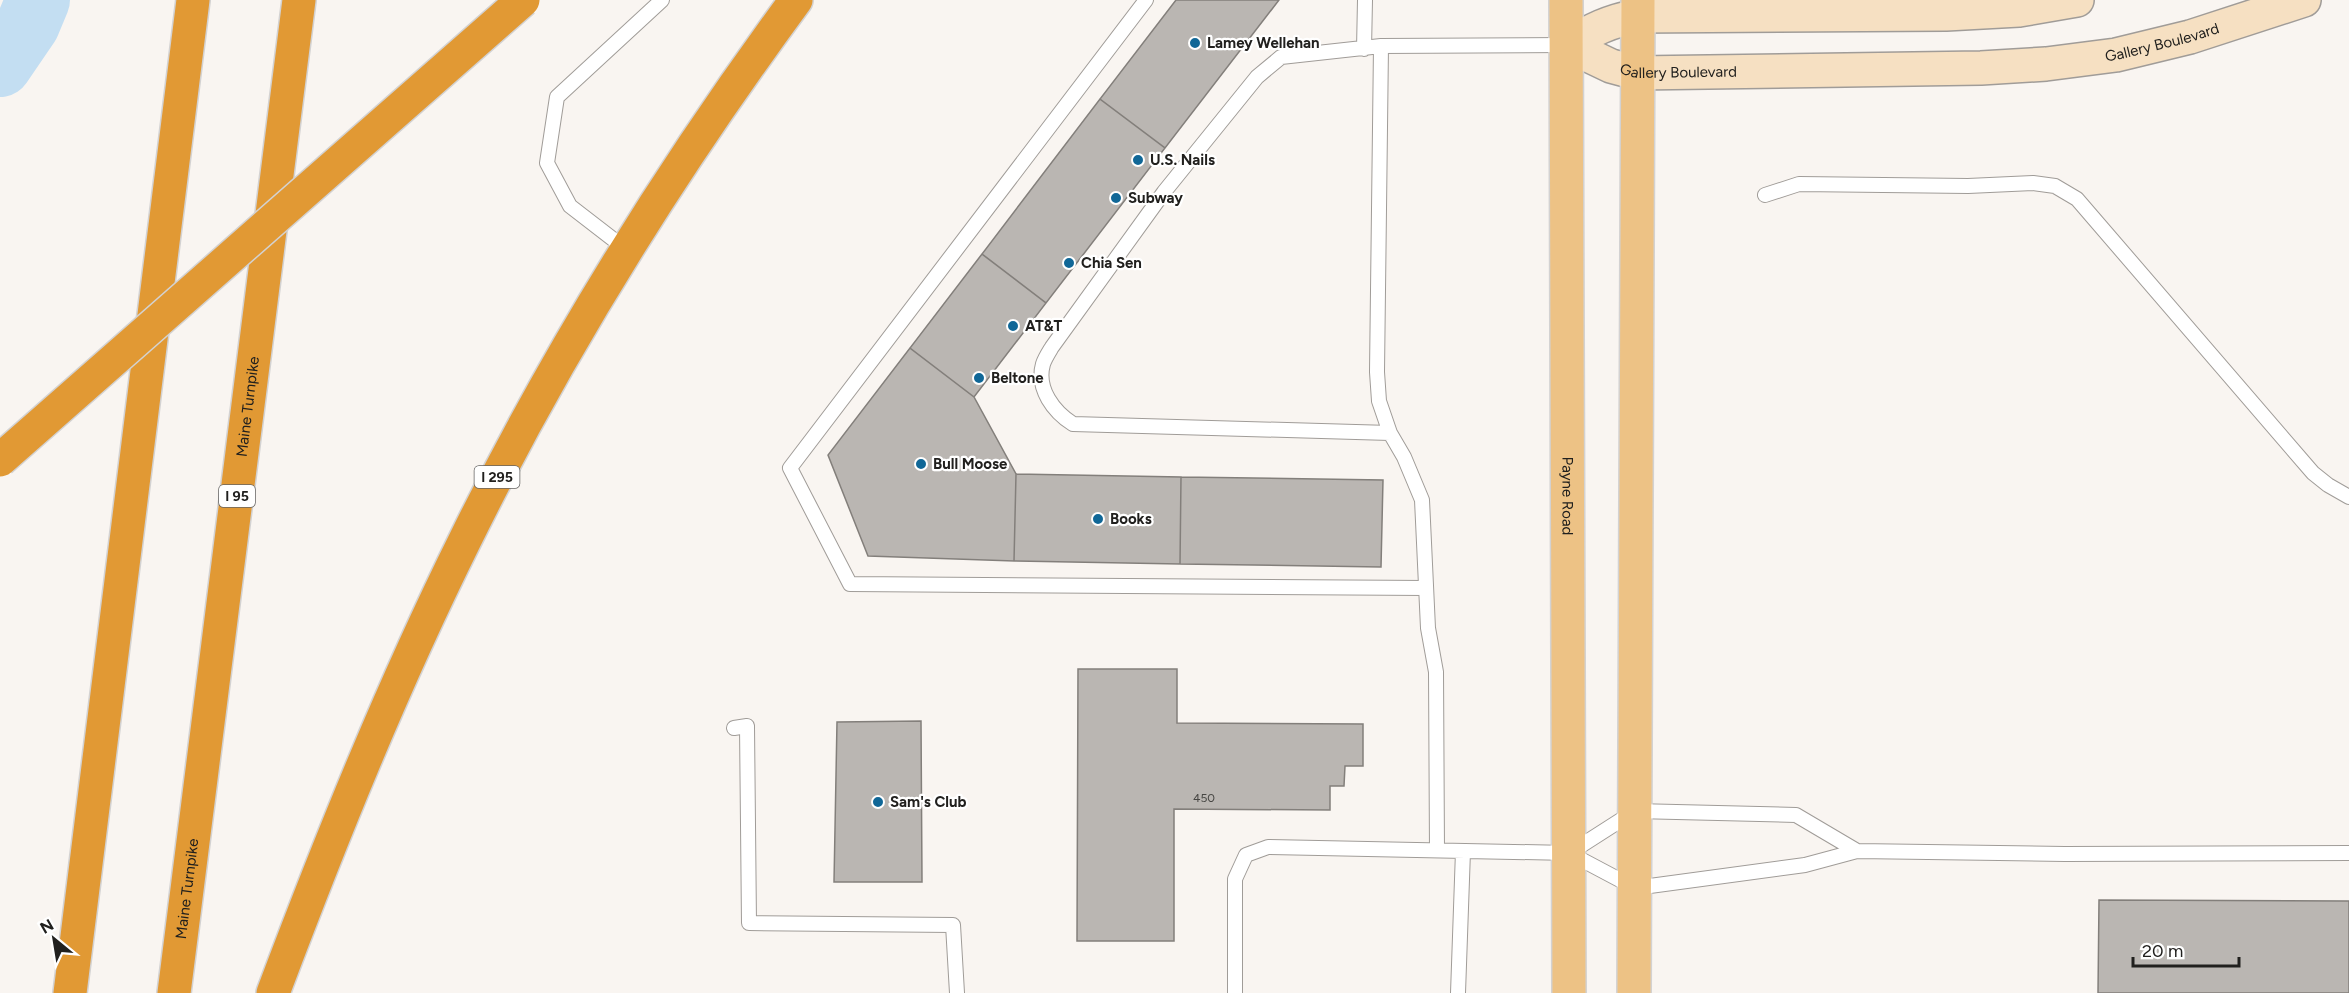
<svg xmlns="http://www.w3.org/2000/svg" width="2349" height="993" font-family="Figtree,sans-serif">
  <rect width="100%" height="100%" fill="#f9f5f1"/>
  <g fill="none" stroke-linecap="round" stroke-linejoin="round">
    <path stroke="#c3def2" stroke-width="64" d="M0,65L28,24L38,0"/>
  </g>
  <path fill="#bab6b2" stroke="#837f7b" stroke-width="1.5" d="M1176,0H1279L1165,148L1100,99Z
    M1100,99L1165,148L1046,303L982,254Z
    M982,254L1046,303L974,397L910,348Z
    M910,348L974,397L1016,474L1014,561L868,556L828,455Z
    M1016,474L1181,477L1180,564L1014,561Z
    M1181,477L1383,480L1381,567L1180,564Z
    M1078,669H1177V723L1363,724V766H1345L1344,786H1330V810L1174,809V941H1077Z
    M921,721L922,882H834L837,722Z
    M2099,900L2349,901V993H2098Z"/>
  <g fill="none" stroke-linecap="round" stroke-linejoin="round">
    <defs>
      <path id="lane" d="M1146,0L790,468L850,584L1426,588
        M1381,46L1377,372L1379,401L1390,433L1404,457L1422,500L1428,628L1436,672L1437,850
        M1364,49L1365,0
        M1765,195L1799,184L1968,186L2033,183L2055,186L2077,199L2313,473L2328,485L2349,497
        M627,250L570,206L547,163L557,97L662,0
        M1390,433L1073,424C1054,412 1036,389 1043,364C1045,358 1049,352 1052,347L1164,192L1257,77L1281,57L1381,46L1567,45
        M734,728L747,726L749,923L953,925L957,993
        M1571,852L1635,811L1796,815L1857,851
        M1235,993V879L1246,855L1268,847L1569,853L1635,888L1805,865L1857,851L2065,854L2349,853
        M1458,993L1463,851"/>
      <g id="secondary">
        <path id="s1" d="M1567,45L1611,66L1637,73L1981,68L2046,64L2116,55L2190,37L2304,0"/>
        <path d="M1567,45C1592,30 1609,21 1638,16L1946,14L2019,10L2077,0"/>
      </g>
      <g id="primary">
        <path id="s2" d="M1566,0L1569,993"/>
        <path d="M1634,993L1638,0"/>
      </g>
      <g id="highway">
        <path d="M70,993L193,0"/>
        <path id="s3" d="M174,993L299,0"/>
        <path d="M273,993C331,839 392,687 465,540C558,351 671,170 796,0"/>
      </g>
    </defs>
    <use href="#lane" stroke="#a09c98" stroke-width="16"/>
    <use href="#secondary" stroke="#a09c98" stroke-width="36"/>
    <use href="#primary" stroke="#d3d2d2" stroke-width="36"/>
    <use href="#highway" stroke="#d3d2d2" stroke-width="36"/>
    <use href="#lane" stroke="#fff" stroke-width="14"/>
    <use href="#secondary" stroke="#f6e0c2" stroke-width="33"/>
    <use href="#primary" stroke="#edc285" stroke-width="33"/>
    <use href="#highway" stroke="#e19934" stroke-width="33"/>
    <defs>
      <path id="highway-bridge" d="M0,460L523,0"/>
    </defs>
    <use href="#highway-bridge" stroke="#d3d2d2" stroke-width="36" stroke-linecap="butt"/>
    <use href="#highway-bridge" stroke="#e19934" stroke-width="33"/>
  </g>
  <g fill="#106797" stroke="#fff" stroke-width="2">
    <circle cx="1195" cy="43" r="6"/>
    <circle cx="1138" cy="160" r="6"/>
    <circle cx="1116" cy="198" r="6"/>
    <circle cx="1069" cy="263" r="6"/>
    <circle cx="1013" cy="326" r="6"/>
    <circle cx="979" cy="378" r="6"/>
    <circle cx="921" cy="464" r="6"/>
    <circle cx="1098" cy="519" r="6"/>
    <circle cx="878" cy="802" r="6"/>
  </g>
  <g text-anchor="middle" stroke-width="4.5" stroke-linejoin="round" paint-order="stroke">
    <g font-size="12" fill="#474643">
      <text x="1204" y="802">450</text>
    </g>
    <g fill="#fff" stroke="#646362" stroke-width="1.5">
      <rect x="474.5" y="466" width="45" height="22" rx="4.5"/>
      <rect x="219" y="485" width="36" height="22" rx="4.5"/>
    </g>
    <g font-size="14" font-weight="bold" fill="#21201e">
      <text x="497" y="482">I 295</text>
      <text x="237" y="501">I 95</text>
    </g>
    <g font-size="15" fill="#21201e" stroke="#fff">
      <text dy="5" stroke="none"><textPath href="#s1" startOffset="603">Gallery Boulevard</textPath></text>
      <text dy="5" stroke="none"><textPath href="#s1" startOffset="117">Gallery Boulevard</textPath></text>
      <text dy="5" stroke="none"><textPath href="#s3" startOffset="591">Maine Turnpike</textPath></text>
      <text dy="5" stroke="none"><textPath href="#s2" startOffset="496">Payne Road</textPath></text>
      <text dy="5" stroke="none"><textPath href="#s3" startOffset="105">Maine Turnpike</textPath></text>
    </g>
    <g font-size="15" font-weight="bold" fill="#21201e" stroke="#fff" text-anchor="start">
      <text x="1207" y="48">Lamey Wellehan</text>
      <text x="1150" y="165">U.S. Nails</text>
      <text x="1128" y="203">Subway</text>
      <text x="1081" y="268">Chia Sen</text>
      <text x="1025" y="331">AT&amp;T</text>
      <text x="991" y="383">Beltone</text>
      <text x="933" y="469">Bull Moose</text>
      <text x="1110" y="524">Books</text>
      <text x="890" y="807">Sam's Club</text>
    </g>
  </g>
  <g transform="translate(54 939) rotate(330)" stroke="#ffffff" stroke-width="4.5" paint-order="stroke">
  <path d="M0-4.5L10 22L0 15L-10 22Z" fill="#21201e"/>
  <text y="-9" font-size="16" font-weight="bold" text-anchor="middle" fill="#21201e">N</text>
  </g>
  <path d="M2133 957v9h106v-9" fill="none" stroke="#21201e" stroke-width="3"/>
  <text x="2142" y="957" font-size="18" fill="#21201e" stroke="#ffffff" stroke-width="4.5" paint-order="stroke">20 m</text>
</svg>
